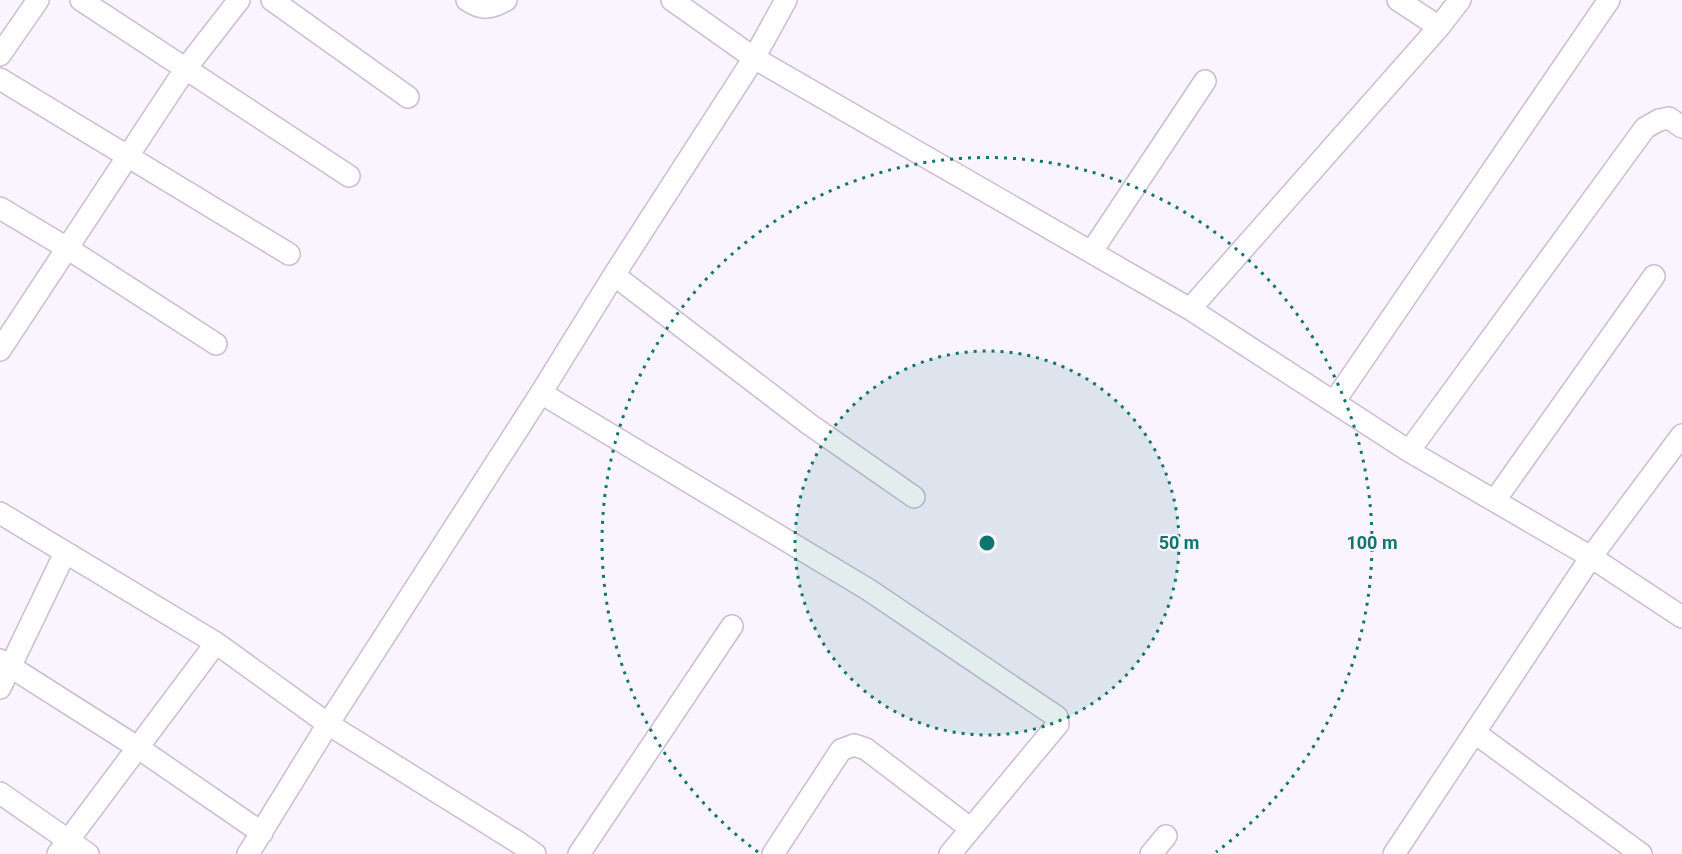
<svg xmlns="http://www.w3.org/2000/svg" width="1682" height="854" font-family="Roboto,sans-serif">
  <rect width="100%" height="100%" fill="#faf4ff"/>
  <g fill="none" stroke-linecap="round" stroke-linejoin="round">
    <defs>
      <path id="street" d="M81,0L349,176
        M272,0L408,97
        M467,0C481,10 491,9 506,0
        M672,0L754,58L1190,309L1409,451L1591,557L1682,617
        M1398,0L1439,27
        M0,55L38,0
        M0,79L289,254
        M0,208L67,248L216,344
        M1092,251L1205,81
        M614,275L809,424L914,497
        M1190,309L1439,27L1460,0
        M0,350L186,68L239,0
        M541,393L869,590L1057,717L1058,724L950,854
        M1334,402L1609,0
        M1409,451L1645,128L1659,120L1669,118L1682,127
        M1495,500L1654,276
        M0,513L216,643L328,724L516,841L535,854
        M0,660L137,747L262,833
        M0,688L65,553
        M1475,733L1641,854
        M0,793L88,854
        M58,854L216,643
        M248,854L328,724L541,393L614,275L754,58L786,0
        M579,854L732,626
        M773,854L841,750L854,745L866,749L971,829
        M1151,854L1166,836
        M1394,854L1591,557L1682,435"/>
    </defs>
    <use href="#street" stroke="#cbbcd6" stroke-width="24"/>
    <use href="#street" stroke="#fff" stroke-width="21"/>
  </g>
  <circle cx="987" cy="543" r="192" fill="#0f766e" fill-opacity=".12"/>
  <g fill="none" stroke="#0f766e" stroke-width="3" stroke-dasharray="3 6">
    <circle cx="987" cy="543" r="192"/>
    <path d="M758 852A385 385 0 1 1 1216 852"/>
  </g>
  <circle cx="987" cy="543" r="9" fill="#0f766e" stroke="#faf4ff" stroke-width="3"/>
  <g font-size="18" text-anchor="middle" font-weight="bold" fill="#0f766e" stroke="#faf4ff" stroke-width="4.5" stroke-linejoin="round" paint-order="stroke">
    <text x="1179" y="549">50 m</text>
    <text x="1372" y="549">100 m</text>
  </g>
</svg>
